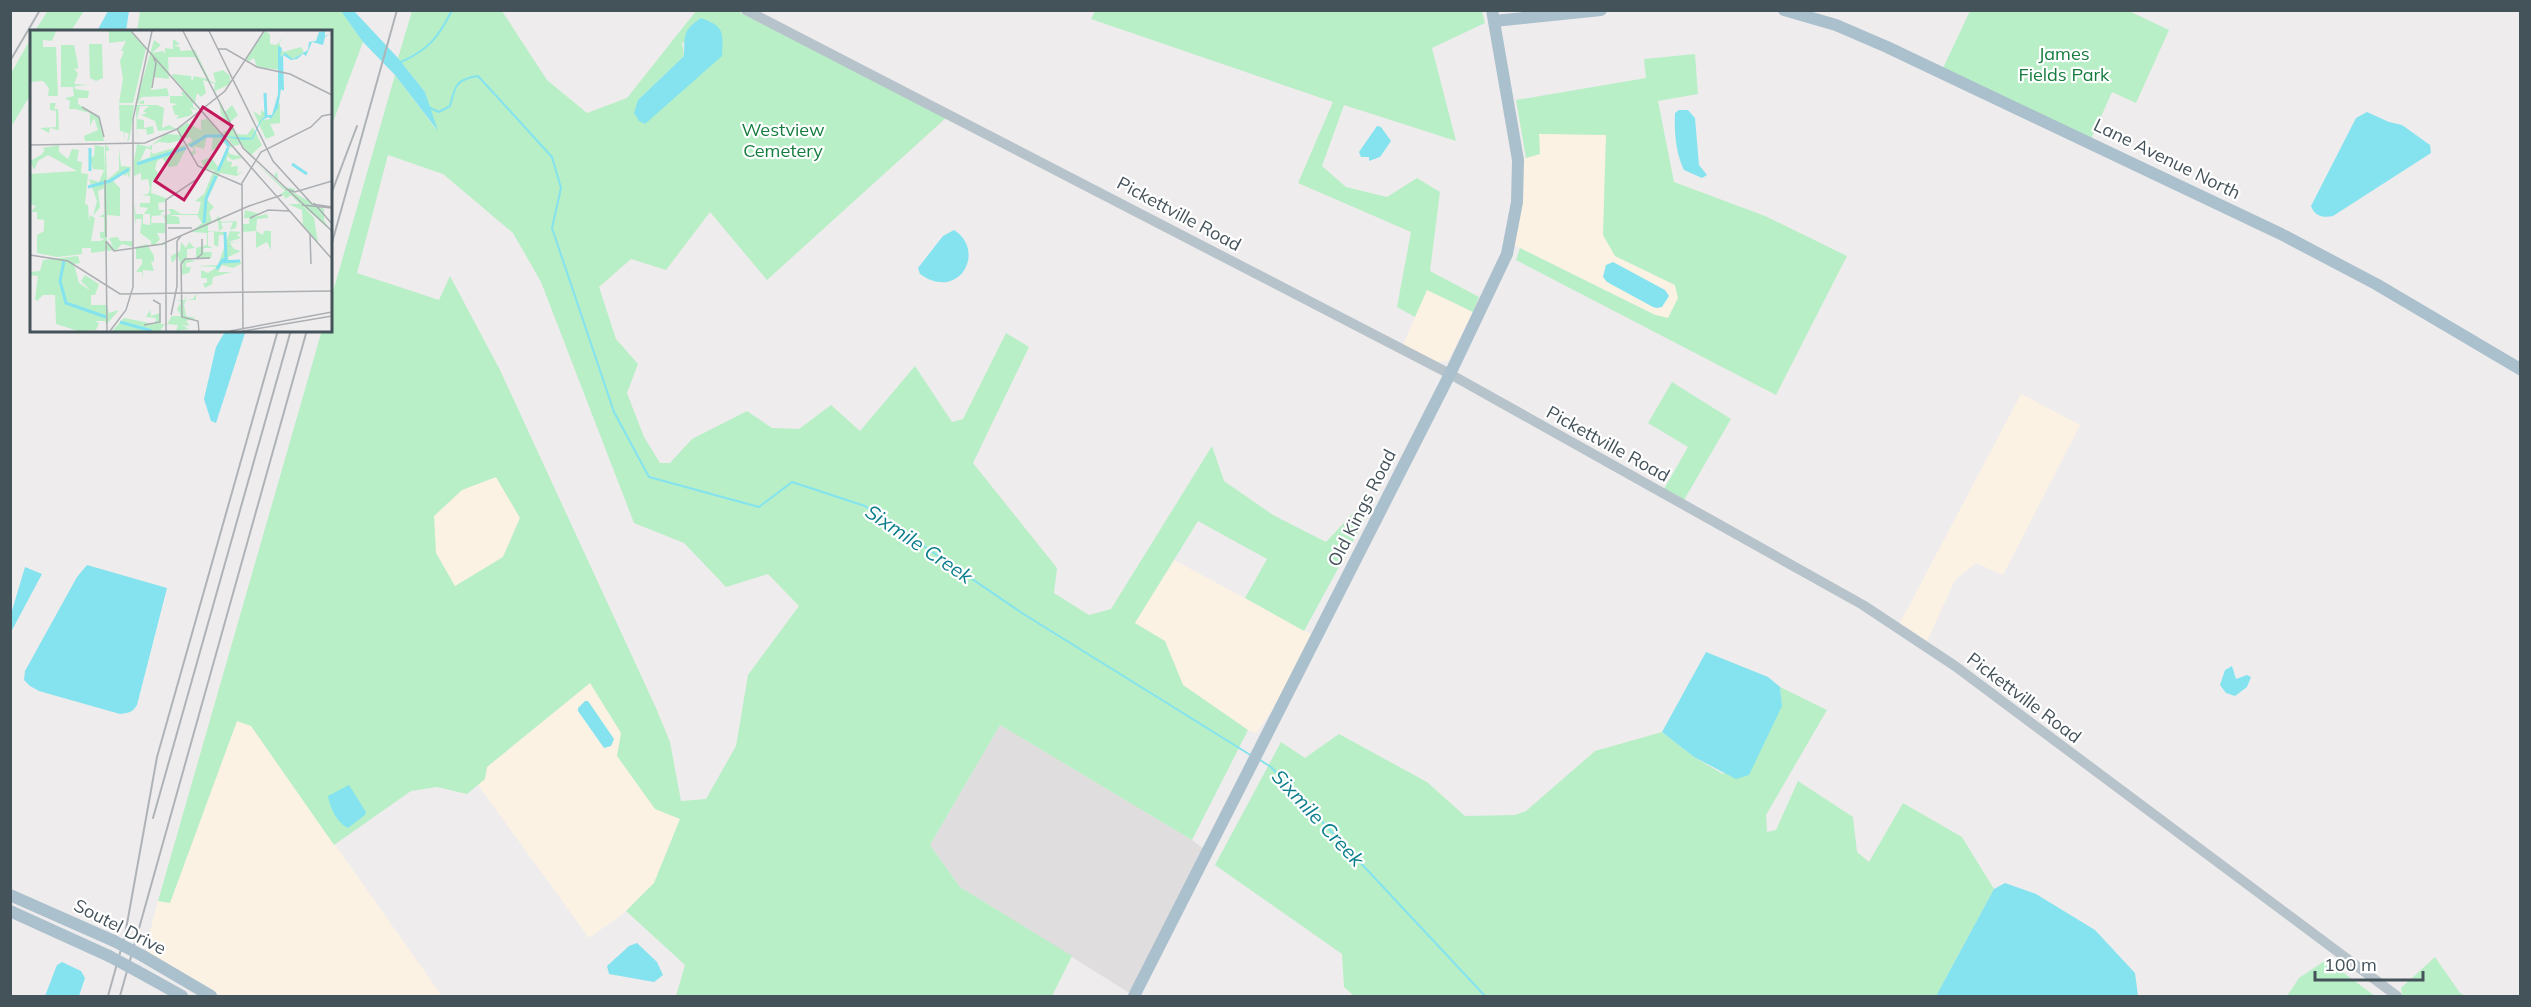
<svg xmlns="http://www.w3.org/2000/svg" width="2531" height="1007" font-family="Mulish,sans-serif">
  <rect width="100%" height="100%" fill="#efeced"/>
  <path fill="#fcf2e4" d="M1539,133L1606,135L1603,235L1615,256L1675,285L1678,298L1668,318L1656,315L1514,245L1522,159L1540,154Z
    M1427,289L1473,312L1448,361L1436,362L1403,345Z
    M2021,394L2080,425L2003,575L1976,563L1955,580L1927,641L1900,623Z
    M496,477L520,517L503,557L455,587L436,553L434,516L462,490Z
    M1174,560L1313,635L1271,712L1256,733L1248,730L1183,685L1165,641L1134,623Z
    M590,683L680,819L654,883L626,911L589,938L478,785L485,779L487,767Z
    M237,721L251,726L442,996H222L145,951L158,901L170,902Z"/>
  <path fill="#e0dddf" d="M1000,725L1192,840L1205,850L1131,994L960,887L930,845Z"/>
  <path fill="#b8efc7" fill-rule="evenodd" d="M48,10H84V11L71,31H35Z
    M341,10L363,42L330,130V32H137L140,11Z
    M735,10L947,117L767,280L710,212L666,270L631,259L599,287L616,339L638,364L627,393L644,437L660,463H670L692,439L747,411L772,428L799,429L831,405L860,431L915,366L952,422L963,419L1006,333L1029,347L973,463L1057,568L1054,593L1089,615L1111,609L1212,446L1224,481L1273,515L1326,542L1358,508L1365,519L1304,631L1245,598L1267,559L1198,521L1135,623L1165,641L1183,685L1248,730L1192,840L1000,725L930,845L960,887L1072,956L1052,996H676L685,965L626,911L654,883L680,819L655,809L617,756L621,733L590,683L487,767L485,779L467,794L437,787L411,791L334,845L251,726L237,721L170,903L158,901L322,330H330V302L395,75L436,129L425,92L398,58L412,11H502L547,80L587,113L627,98L696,11ZM682,42L722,56L638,100L684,56ZM388,155L443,174L513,233L541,282L634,523L684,543L726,587L768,574L799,606L748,675L736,746L706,799L681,801L670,742L656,708L500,370L450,276L439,300L357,273ZM496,477L520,518L503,557L455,586L436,553L434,516L462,490Z
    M1095,11H1482L1485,23L1432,48L1456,141L1344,105L1322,166L1346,187L1387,197L1417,178L1440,192L1430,271L1479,297L1473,312L1427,290L1415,317L1397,307L1411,232L1298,183L1333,102L1091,19Z
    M1970,11H2129L2169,30L2136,103L2112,92L2091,139L1943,68Z
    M31,38V94L11,127V73Z
    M1695,54L1698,94L1658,101L1674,182L1765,216L1847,256L1776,395L1516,260L1520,248L1655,315L1668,318L1678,298L1675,285L1615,256L1603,235L1606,135L1539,134L1540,154L1526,158L1516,100L1646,78L1644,59Z
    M1672,382L1731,419L1684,500L1664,489L1688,447L1648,423Z
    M1780,687L1827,710L1766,815L1767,832L1776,830L1798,781L1853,817L1857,852L1869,862L1903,803L1962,837L1994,889L1936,996H1354L1344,987L1342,954L1215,865L1281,742L1305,758L1339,734L1427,782L1465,816L1515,815L1526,811L1595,751L1662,732L1694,757L1723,774L1782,706Z
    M2435,957L2460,993L2466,996L2402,995L2401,988Z
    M2326,960L2375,996H2287L2299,978Z"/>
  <path fill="#84e3ee" d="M108,11H129L126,31H97Z
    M341,11H354L398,58L425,92L438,131L395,75L363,42Z
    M701,18C725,27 723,32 722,56L645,124L639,121L634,113L638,100L684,56C685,35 682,31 701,18Z
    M1679,110H1688L1695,118L1699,165L1707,175L1702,178L1684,170C1676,154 1674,131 1675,113Z
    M2367,112L2389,122L2402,125L2430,145L2431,153L2333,216C2324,218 2315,217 2311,206L2356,118Z
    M1377,126L1381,127L1391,141L1380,157L1369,161V157H1361L1359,152Z
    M954,230C987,251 959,302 920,274L918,268L943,236Z
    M1613,262L1665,290L1669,296L1662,307L1657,308L1653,307L1607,282L1603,277L1606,265Z
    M226,330H246L216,423L211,421L204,399L216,347Z
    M87,565L167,588L137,705C133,712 129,713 120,714L39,691L30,686L24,680L25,671L77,577Z
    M25,567L42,574L11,632V614Z
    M1706,652L1768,677L1780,687L1782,706L1749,775L1736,779L1694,757L1662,732Z
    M2232,666L2236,679L2247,675L2251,677L2247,687L2235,696L2226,693L2220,685L2225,670Z
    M585,701H588L614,739L611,746L604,748L578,711V708Z
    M349,785L366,812L365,815L348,828C337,823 330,808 328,796Z
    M2005,883L2036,894L2095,930L2135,973L2138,996H1936L1994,889Z
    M637,943L657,962L663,975L654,982L609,974L607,966L629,946Z
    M62,962L81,971L85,978L79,996H45L57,965Z"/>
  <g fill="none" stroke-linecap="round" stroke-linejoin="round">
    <path stroke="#84e3ee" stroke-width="2" d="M401,62C428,50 439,37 452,10
      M428,107L439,112L450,106C455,86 456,79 478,76L552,157L561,188L552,228L614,412L649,477L759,507L792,482L865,506L1022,613L1252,756
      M1260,760L1271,767L1485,996"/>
    <path stroke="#b7c3ca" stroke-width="10" d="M746,10L1450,374L1863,605L1955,666L2397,996"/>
    <path stroke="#abc0cd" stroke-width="12" d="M1784,10L1836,25L1887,47L2281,234L2376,284L2520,369
      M1494,21L1601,10
      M10,895L114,941
      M10,911L109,956
      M143,956L211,996
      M137,971L182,996
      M1134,996L1450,374L1507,254L1517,202L1518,160L1492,10"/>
    <path stroke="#aeb3b7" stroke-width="2" d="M10,61L40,10
      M330,197L357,126
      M330,250L397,10
      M153,818L291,330
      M108,996L125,935L157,757L278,330
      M120,996L307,330"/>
    <path stroke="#abc0cd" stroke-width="12" d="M114,941L143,956
      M109,956L137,971"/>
  </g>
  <g text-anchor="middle" stroke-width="4.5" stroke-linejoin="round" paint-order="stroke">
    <g font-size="18" fill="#147d3d" stroke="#fff">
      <text x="2064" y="60">James<tspan x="2064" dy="21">Fields Park</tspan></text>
      <text x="783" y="136">Westview<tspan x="783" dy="21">Cemetery</tspan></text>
    </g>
    <g font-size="18" fill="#44525a" stroke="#fff">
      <text transform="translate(2167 159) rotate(26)" y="6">Lane Avenue North</text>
      <text transform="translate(1179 214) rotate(28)" y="6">Pickettville Road</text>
      <text transform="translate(1608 444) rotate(29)" y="6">Pickettville Road</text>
      <text transform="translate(1362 508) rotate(-63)" y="6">Old Kings Road</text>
      <text transform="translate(2024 698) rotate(37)" y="6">Pickettville Road</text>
      <text transform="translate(120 927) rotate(27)" y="6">Soutel Drive</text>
    </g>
    <g font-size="20" font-style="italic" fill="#0a7e8b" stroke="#fff">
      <text transform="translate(919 544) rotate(34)" y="7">Sixmile Creek</text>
      <text transform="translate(1318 818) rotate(47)" y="7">Sixmile Creek</text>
    </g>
  </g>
  <g transform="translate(30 30)">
    <rect width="302" height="302" fill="#efeced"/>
    <path d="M0,1H26L22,11L13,10V17H26L28,66H18L19,58L13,51L0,52ZM79,1H100L116,18L103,73H89L93,49L90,31L94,21H91L96,11L79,13ZM235,1L240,4V14L246,15L257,4L249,13L253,22L271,17L274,22L263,29L252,24L251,40L227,37L224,28L217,32L216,28ZM143,9L150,14L144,16L150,17V21L165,20L180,51L186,53L183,43L193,40L200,46V54L185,61L188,67L184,61L185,54L173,50L176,63L171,67L167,63L165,72L172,80L163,72V77L169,81L160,78L163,83L159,86L146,89L149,85H145L142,76L148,74L140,73V66H153L151,62H154L163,70L142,46L143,44L161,46L162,52L164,46L177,49L165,27H138L139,49L123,47L121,60L137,58L139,66L112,67L107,73L114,70V74L106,73L124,10L131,15L122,23L133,21L135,24V18L143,19ZM59,14H72L73,48L66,51L60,48ZM31,15H44L48,35V39L44,38L48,44L44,54L59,55L45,56V59L59,61L58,68H48V74L69,87L74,111H55L54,106L68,100L64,88L60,96V83L45,79H28L29,100L20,98L19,103L10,98L26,97V81L20,80V73H26L24,79H39L40,71L35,68L44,66L43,57H31ZM189,69L195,82L202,75L208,85L200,92L207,104L217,105L223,97L232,115L221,125L224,129L211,114L204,116L192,102L201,99L191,84ZM250,72V93L240,94L245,105L236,109L223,81L231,86V80L237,84L232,90L241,89ZM89,75H104L101,100L99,110L97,111L99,104L95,102L94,110V102L90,101ZM106,75H127L134,78L132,98L139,95L146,99L128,101L125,91L111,85L117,83L113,81L119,76H110L107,89L114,90V98L123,96L124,103L117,105L116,99H107V111ZM173,83L202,117L197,119L200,124L209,126L203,118L212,128L202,130L197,126V131L202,132L201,137L208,136L207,144L213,141L207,146L190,143L177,170L184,177L179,182L182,192L189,186L191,192L205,191L207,192L206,198L200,200L203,192L191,193L193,198L189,201L188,190L178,195V201L194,202V205H189L188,217L184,215V201L178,202V216L183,218H174L173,222H182L181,228H166V218L177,215V203L161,202L172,193L167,185H139L149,187L150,194H136L133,185L122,186L121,193H135V203H127L130,209L125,215L137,213L135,215L121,216V211L110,203L112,189H106L105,194L104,174L106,184H113V194L120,195V184H114L118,178L110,177V173H120V166L111,165L118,164L120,159L118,149L111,150V143L104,146V131L107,114L119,117L136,104L151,105L147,99L157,93L171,100V90L177,89ZM177,106L183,108L181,121L189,117L190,110L199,117L188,137L181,127L165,133L172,131L174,139L184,140L174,164L165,171L171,172L168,184H151L143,179H138L141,183L136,186L130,184L135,180H129L128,173L135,172L136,168L121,163L122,151L130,146L125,139L127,131L132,128L139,137L147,136L156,119L154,115L123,124L121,121L120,127L110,131L116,118L122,120V115L129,112L140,113L160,107L162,111L155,115L163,118L164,121L159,122L162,126L166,123L164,116L174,119ZM75,114L80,120L76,121L77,150L89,140V118L91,136L101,137L99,148L97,143L96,146L91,143L83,151L90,158V186L77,185V212L83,216L79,208L88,207L90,211H103V217L92,214L86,220L76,221V212L75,221L61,223V218H52V224L27,227L7,223V205L14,201V190L7,189V182H1L6,176L0,174V144L47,141L18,125L8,131L4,140L0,131L11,125L15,120L12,118L29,115V122L38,129L42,119L49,120L47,131L52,132L51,143L58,144L55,174L58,175L59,191L60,185L65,188L61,211H70L75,209L70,208V202H74V187H69L74,184V158L68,161L70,177L63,186L67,171L59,149L69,152L74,140L63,139L60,128L64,126L65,115L74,117L75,146ZM224,131L260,163L244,146L247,141L248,150L255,157L265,159L264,163L294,179V190L301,201L272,175L284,188L288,213L267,189L273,194L272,180L258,174H270L261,165L255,169L254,165L248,166L255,161ZM215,180L230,184L220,188L237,184L238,188L227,189L226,201L233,205L234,201H241V220L237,212L226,218V201L212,202V194H219V188H214ZM200,201L211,202L207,205L211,208L198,212L210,213H200L204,219L211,221L198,227L199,231H211V234L203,238L192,235L188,242H202L183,247L182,254L175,258L173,253H177V248H167H171V240L178,243L187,237L166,236L188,235ZM151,212L156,218L159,212L165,218L157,219V229L166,231L156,233V237H161L159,243L151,245L153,231L150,233L148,226L142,233L141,226L150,221ZM117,214L124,226V232L121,231L124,241L113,240V249L112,242H106L112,234V229H106V217ZM48,226L50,233L44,234L49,253L61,261L51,251L55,245L69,254L65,265H61V275H77L79,283L89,280L76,295L75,291H65L69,293L66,300L48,301L26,294L25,265H13L7,271L5,269L8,246L0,245V242L10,241L13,230ZM166,264V270H156L154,275L156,286L166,288L156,291L159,295V296L152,295L159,299L146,301L148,295L137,294L142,286H151L147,279L151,272L147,270H155L156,265V270L163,269ZM120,280L121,286L130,283L131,294H135L130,301H82L94,288L125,294L126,288L116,287Z" fill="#b8efc7" fill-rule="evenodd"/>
    <path d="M295,1V6L301,3L295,7L293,15L282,12L276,26L273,24L267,29L261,30L253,25L254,61L251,59L248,78L241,89L238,87L231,91L223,109L213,110L190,106L222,108L230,91L236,85H242L248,64V16L252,18L250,27L255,23L263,29L278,20L279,12L286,11L289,2Z" fill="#84e3ee"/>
    <path fill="none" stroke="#84e3ee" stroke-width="3" d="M235,63L236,86M160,116L176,106H193L199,117M107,134L156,118M262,134L277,144M60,141V118M188,141L198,118M58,157L80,151L99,139M174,193L176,169L186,146M34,231L30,251L36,273L76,287M191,231L196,229L195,202M187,239L191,232L210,231M90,292L122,301"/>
    <path fill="none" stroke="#abaeb2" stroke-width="1.5" d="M101,1L302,229M153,1L213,118L302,201M179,1L243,131L282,174L302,177M188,19H196L227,37L260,44L302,65M122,58L126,33L123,26M52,77L69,87L74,107M147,99L168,136L212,155M0,115L115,113L147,99L195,61L234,1M75,150L76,207M256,159L265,162L302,151M284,173L302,194M272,175L302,178M220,188L238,180L259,181M138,198H162M280,204L281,234M76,211L84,221L132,214L219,176L252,165M76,211L77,301M0,225L38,231L90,264L302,261M166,229L172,224V209M141,285L147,256V211L151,206M114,295L130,292V274L123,270M80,301L96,280L103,257V89L122,1M136,301V170L167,149L173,139M169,301L168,291L152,287L151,234L155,229L180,228M200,301L302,282M213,301L212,153L231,122L281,97L292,86L302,84M214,301L302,286"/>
    <path fill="#c2185b" fill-opacity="0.15" stroke="#c2185b" stroke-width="3" d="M173,77L202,96L154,170L125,151Z"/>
    <rect width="302" height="302" fill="none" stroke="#44525a" stroke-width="3"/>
  </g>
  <rect width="2531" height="1007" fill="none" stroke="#44525a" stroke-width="24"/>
  <path d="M2315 971v9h108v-9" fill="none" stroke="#44525a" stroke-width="3"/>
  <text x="2324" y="971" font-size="18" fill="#44525a" stroke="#ffffff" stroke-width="4.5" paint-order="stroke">100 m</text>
</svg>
